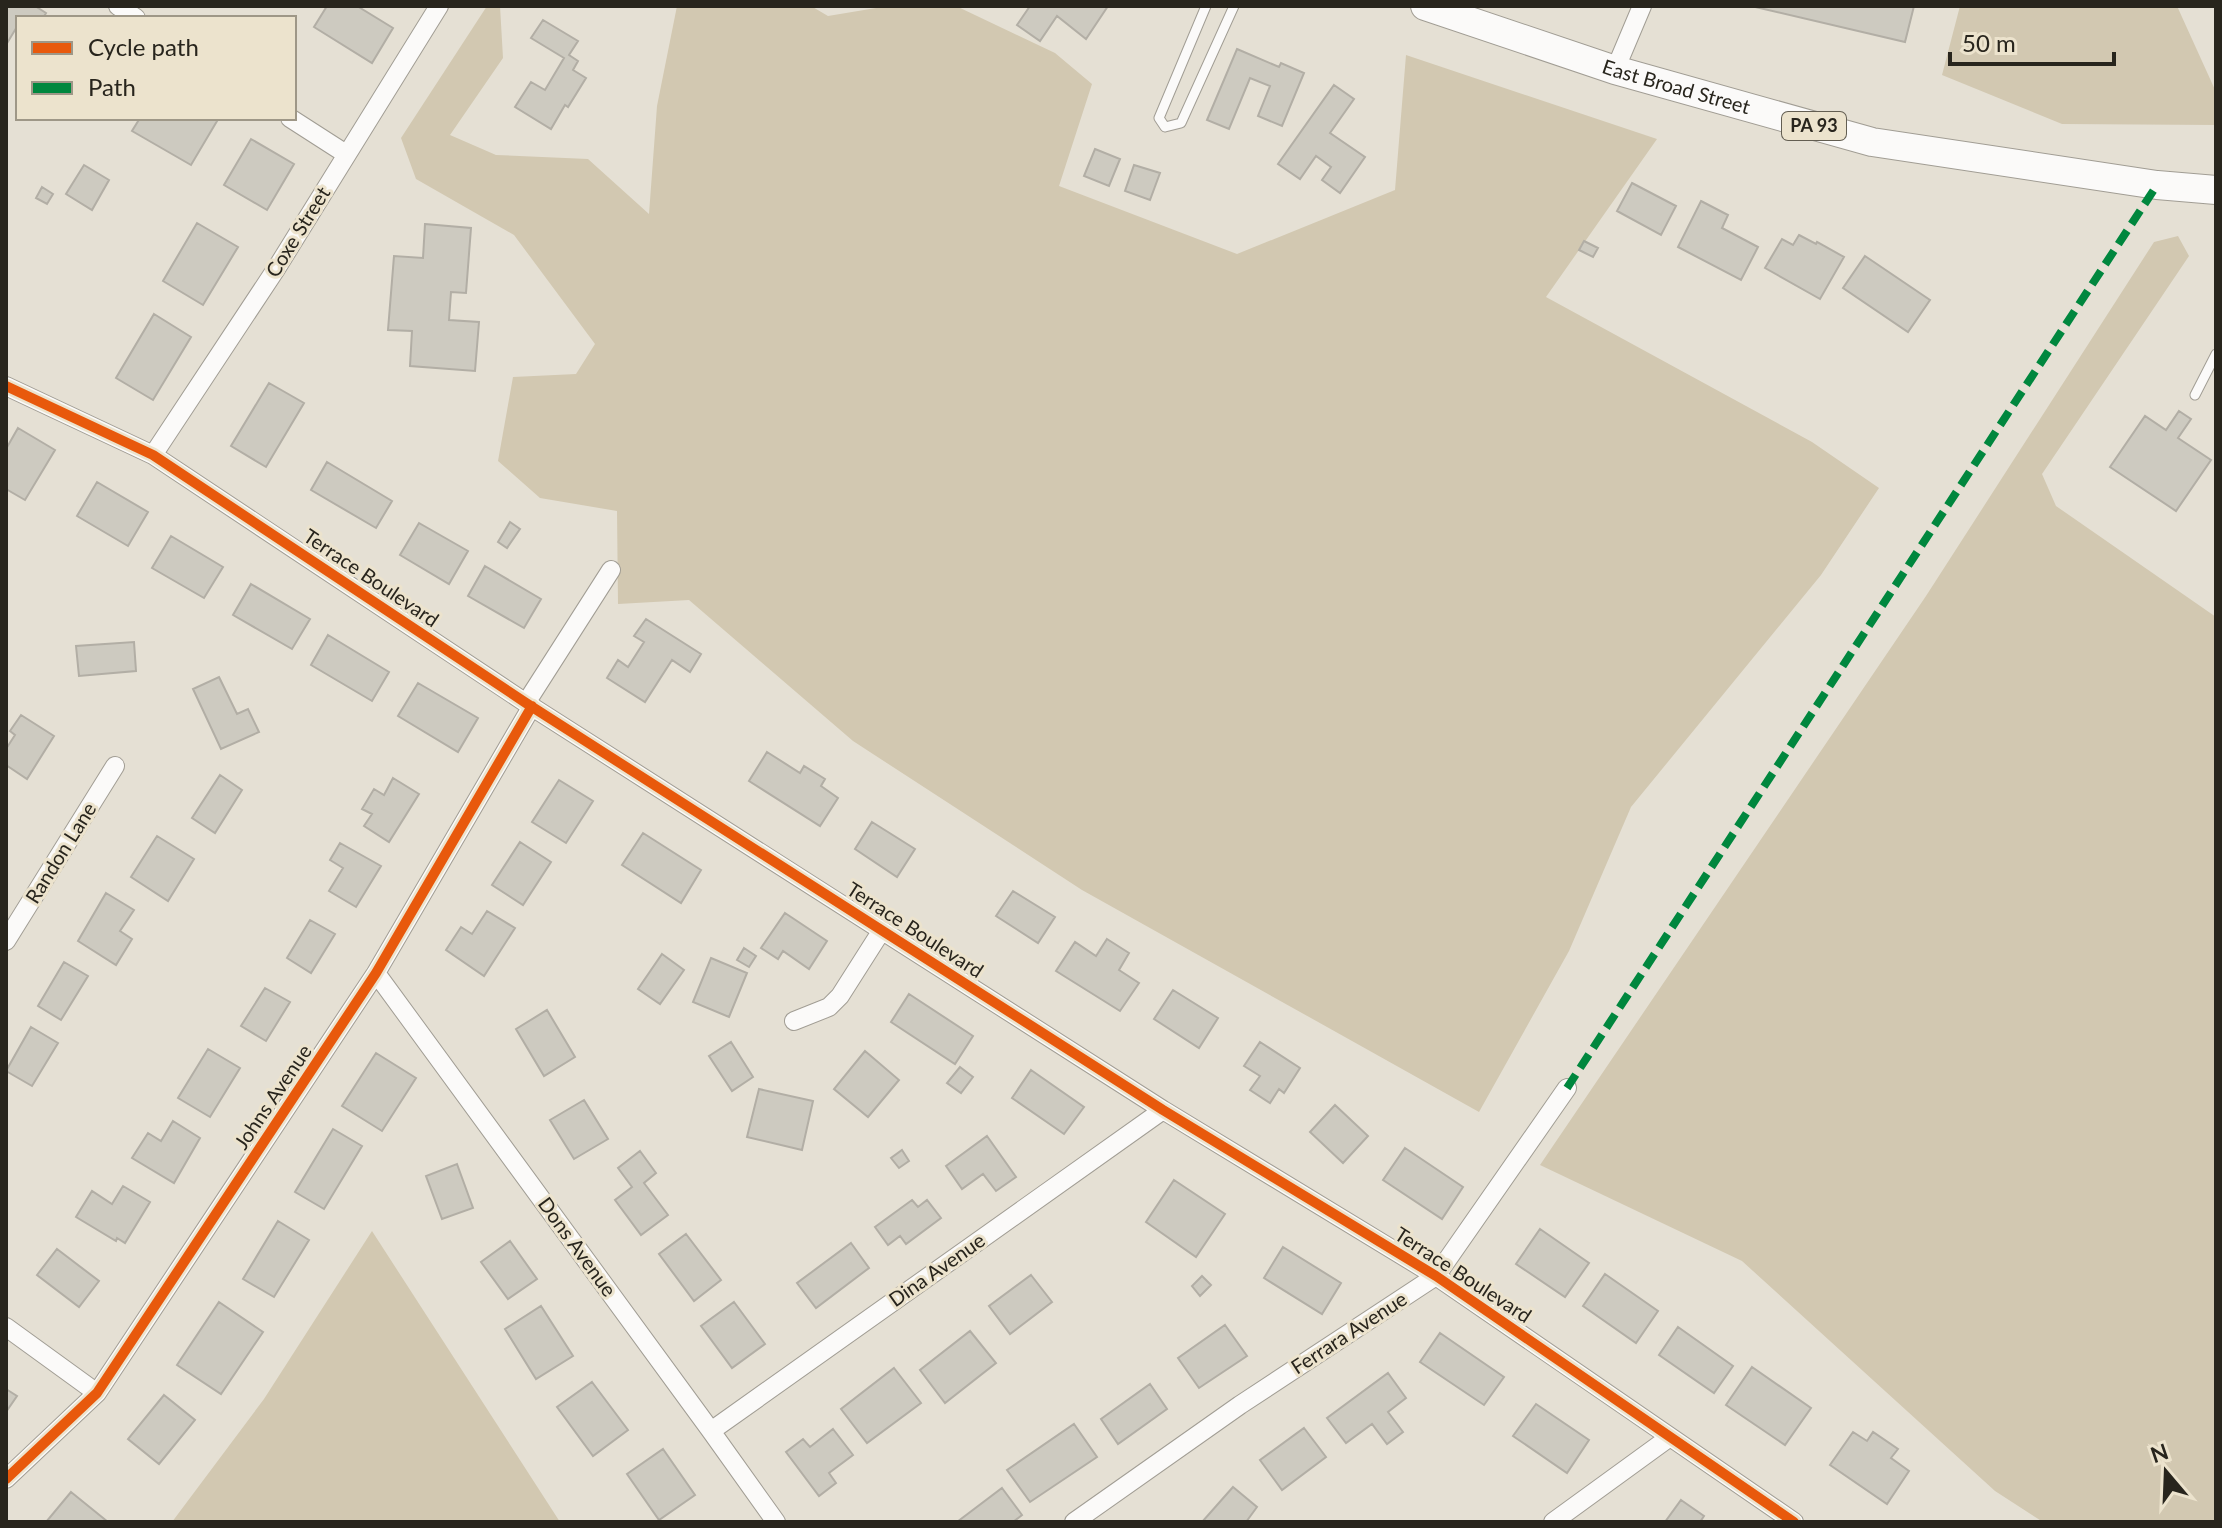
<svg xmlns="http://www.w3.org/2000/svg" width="2222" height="1528" font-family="Lato,sans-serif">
  <rect width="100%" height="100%" fill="#e5e0d4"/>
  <path fill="#d2c8b1" d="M487,6H500L503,58L450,135L496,155L588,159L649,214L657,106L677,6H811L828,16L888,6H956L1055,53L1092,84L1059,186L1237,254L1395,190L1406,55L1657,139L1546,297L1812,442L1879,488L1821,575L1631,807L1569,951L1479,1112L1082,890L853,741L689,600L618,604L617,511L540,498L498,461L513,377L576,374L595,344L514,235L416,179L401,138Z
    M1960,6H2177L2216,92V125L2062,124L1942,75Z
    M2178,236L2189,256L2042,474L2056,506L2216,617V1522H2043L1995,1491L1742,1261L1540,1165L1926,596L2154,242Z
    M372,1231L560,1522H172L264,1399Z"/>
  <path fill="#cdcac0" stroke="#b2aea5" stroke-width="2" d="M6,6H35L46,13L43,18H18V25L6,45Z
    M327,6H357L393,28L372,63L314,27Z
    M1030,6H1108L1086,39L1057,16L1040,41L1017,25Z
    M1751,6H1914L1905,42Z
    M543,20L578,41L569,55L578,61L573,70L586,78L568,107L565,105L551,129L515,107L531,82L545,90L564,58L531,38Z
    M1237,49L1279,67L1281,63L1304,73L1282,126L1258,116L1270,86L1250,78L1229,129L1207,120Z
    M1334,85L1354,99L1330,133L1365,157L1340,193L1322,180L1331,167L1316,156L1300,179L1278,164Z
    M140,118H212L217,121L191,165L132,131Z
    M251,139L294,164L267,210L224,185Z
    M1095,149L1120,159L1109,186L1084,176Z
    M84,165L109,180L92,210L66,194Z
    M1134,165L1160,173L1150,200L1125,191Z
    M1632,183L1676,206L1661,235L1617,211Z
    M42,187L53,194L47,204L36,198Z
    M1701,201L1728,215L1722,228L1758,247L1741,280L1678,247Z
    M197,223L238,247L203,305L163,281Z
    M425,224L471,228L466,293L451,292L449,320L479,322L475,371L410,366L412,331L388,330L394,256L423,258Z
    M1799,235L1816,244L1817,242L1844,257L1820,299L1765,268L1782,239L1793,245Z
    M1584,241L1598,248L1593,257L1579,250Z
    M1865,256L1930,300L1908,332L1843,288Z
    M154,314L191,337L153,400L116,378Z
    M269,383L304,403L266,467L231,446Z
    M2179,411L2191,419L2178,438L2211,460L2176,511L2110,467L2145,416L2166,430Z
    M18,428L55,450L25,500L6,489V449Z
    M327,462L392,501L376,528L311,490Z
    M97,482L148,512L128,546L77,516Z
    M510,522L520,529L507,548L498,542Z
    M419,523L468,551L449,584L400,555Z
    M171,536L223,567L204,598L152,568Z
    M485,566L541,599L524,628L468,596Z
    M251,584L310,619L292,649L233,615Z
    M646,619L701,654L690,672L672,660L645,702L607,678L618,660L628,667L644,642L634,636Z
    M328,635L389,672L372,701L311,665Z
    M134,642L136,671L79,676L76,646Z
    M219,677L237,714L248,709L259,732L221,749L193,689Z
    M418,683L478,718L458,752L398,716Z
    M21,715L54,736L27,779L6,765V749L15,735L10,731Z
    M767,752L800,773L804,766L825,779L821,786L838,798L820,826L749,781Z
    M220,775L242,790L215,833L192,818Z
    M393,778L419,794L389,842L364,826L372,814L362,809L374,789L384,795Z
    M559,780L593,801L566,843L532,822Z
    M872,822L915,849L897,877L855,849Z
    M643,833L701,870L681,903L622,865Z
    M157,836L194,859L168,901L131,877Z
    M520,842L551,862L523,905L492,885Z
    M340,843L381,866L356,907L329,891L343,868L330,860Z
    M1013,891L1055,917L1038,943L996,916Z
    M106,893L134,910L120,931L132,939L116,965L78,941Z
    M487,911L515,928L484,976L446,950L461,927L472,934Z
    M785,913L827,941L809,969L783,951L778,959L761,948Z
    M310,920L335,934L311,973L287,958Z
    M1107,939L1129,953L1119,970L1139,983L1120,1011L1056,971L1075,942L1096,956Z
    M744,948L756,956L749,967L737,960Z
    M662,954L684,970L660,1004L638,989Z
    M711,958L747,973L729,1017L693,1002Z
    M64,962L88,976L61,1020L38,1006Z
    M265,988L290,1002L266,1041L241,1026Z
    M1173,990L1218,1018L1199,1048L1154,1019Z
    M909,994L973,1036L955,1064L891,1022Z
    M547,1010L575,1057L544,1076L516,1029Z
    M31,1027L58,1043L32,1086L6,1071Z
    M731,1042L753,1077L732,1091L709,1056Z
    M1260,1042L1300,1068L1284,1093L1279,1089L1270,1103L1250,1090L1260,1076L1244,1066Z
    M208,1049L240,1068L210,1117L178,1098Z
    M865,1051L899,1080L868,1117L834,1089Z
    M376,1053L416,1078L382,1131L342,1106Z
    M960,1067L973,1077L961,1093L947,1083Z
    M1031,1070L1084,1107L1064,1134L1012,1098Z
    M759,1089L813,1101L802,1150L747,1137Z
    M584,1100L608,1139L574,1159L550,1120Z
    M1335,1105L1368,1136L1343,1163L1310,1132Z
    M173,1121L200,1138L174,1183L132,1158L148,1133L161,1141Z
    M333,1129L362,1146L324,1209L295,1192Z
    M987,1136L1016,1177L996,1191L983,1174L962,1189L946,1166Z
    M1405,1148L1463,1187L1442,1219L1383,1180Z
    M902,1150L909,1161L899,1168L891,1158Z
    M640,1151L656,1173L644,1183L668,1215L641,1235L615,1200L632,1187L618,1168Z
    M457,1164L473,1208L442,1219L426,1176Z
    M1174,1180L1225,1214L1196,1257L1146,1222Z
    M123,1186L150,1202L125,1243L117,1238L116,1241L76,1217L92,1191L112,1204Z
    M912,1200L918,1207L927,1200L941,1218L906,1244L900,1236L888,1245L875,1227Z
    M278,1221L309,1240L274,1297L243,1279Z
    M1540,1229L1589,1263L1565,1297L1516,1264Z
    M686,1234L721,1280L694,1301L659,1254Z
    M510,1241L537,1279L508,1299L481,1262Z
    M851,1243L869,1268L816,1308L797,1283Z
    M1283,1247L1341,1283L1322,1314L1264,1278Z
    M57,1249L99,1281L79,1307L37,1275Z
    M1605,1274L1658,1311L1636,1343L1583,1306Z
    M1031,1275L1052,1302L1010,1334L989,1306Z
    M1202,1276L1211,1285L1200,1296L1192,1286Z
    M219,1302L263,1332L221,1394L177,1365Z
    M734,1302L765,1344L732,1368L701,1326Z
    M541,1306L573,1356L536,1379L505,1329Z
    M1225,1325L1247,1356L1199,1388L1178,1358Z
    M1678,1327L1733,1366L1714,1393L1659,1355Z
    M970,1331L996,1363L945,1403L920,1370Z
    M1440,1333L1504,1377L1484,1405L1420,1362Z
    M1752,1367L1811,1408L1785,1445L1726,1405Z
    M894,1368L921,1403L867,1443L841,1409Z
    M1388,1373L1406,1398L1388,1412L1403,1432L1387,1444L1372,1424L1346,1443L1327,1418Z
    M592,1382L628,1430L593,1456L557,1407Z
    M1150,1384L1167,1409L1118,1444L1101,1419Z
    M6,1389L17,1396L6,1412Z
    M164,1395L195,1420L159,1464L128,1439Z
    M1536,1404L1589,1440L1567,1473L1513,1436Z
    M1074,1424L1097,1457L1030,1502L1007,1470Z
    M1304,1428L1326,1457L1282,1490L1260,1460Z
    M833,1429L853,1455L829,1473L836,1483L819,1496L786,1452L803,1439L810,1447Z
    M1853,1432L1867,1441L1873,1432L1898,1449L1891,1458L1909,1471L1887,1504L1830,1465Z
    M663,1449L695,1495L659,1520L627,1474Z
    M1233,1487L1257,1507L1246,1522H1202Z
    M1002,1488L1022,1515L1013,1522H957Z
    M71,1492L108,1522H46Z
    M1681,1500L1704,1516L1700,1522H1665Z"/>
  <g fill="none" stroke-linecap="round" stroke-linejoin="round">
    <defs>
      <path id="service" d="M1206,6L1159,118L1165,127L1181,123L1234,6
        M2195,395L2216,354"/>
      <path id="minor" d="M118,6L136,18
        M1615,70L1642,6
        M290,118L346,154
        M6,386L153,455L526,703L1163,1110L1436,1276L1794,1522
        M153,455L276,269L439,6
        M526,703L611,570
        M6,941L115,766
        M376,973L711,1431L776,1522
        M794,1021L829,1007L840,996L882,930
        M6,1327L97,1393
        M711,1431L1163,1110
        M6,1479L97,1393L376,973L532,706
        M1074,1522L1240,1405L1436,1276L1567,1088
        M1553,1522L1670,1437"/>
      <g id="trunk">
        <path id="s1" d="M1425,6L1615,70L1872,142L2157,185L2216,190"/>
      </g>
    </defs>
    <use href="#service" stroke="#a19d94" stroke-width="11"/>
    <use href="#minor" stroke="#a19d94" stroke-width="20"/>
    <use href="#trunk" stroke="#a19d94" stroke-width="30"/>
    <use href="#service" stroke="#fbfaf9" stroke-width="9"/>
    <use href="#minor" stroke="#fbfaf9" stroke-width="18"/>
    <use href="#trunk" stroke="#fbfaf9" stroke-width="28"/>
    <path stroke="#00873e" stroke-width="8" stroke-dasharray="16 8" stroke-linecap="butt" d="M1567,1088L2157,185"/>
    <defs>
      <path id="cycleway" d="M6,386L153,455L526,703L1163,1110L1436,1276L1794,1522
        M6,1479L97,1393L376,973L532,706"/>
    </defs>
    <use href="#cycleway" stroke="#ece3cd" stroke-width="15"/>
    <use href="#cycleway" stroke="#e8590c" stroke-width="10"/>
  </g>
  <g text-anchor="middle" stroke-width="6" stroke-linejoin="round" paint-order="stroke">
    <rect fill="#ece3cd" stroke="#635e52" stroke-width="2" x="1782" y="112" width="64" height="28" rx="6"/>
    <g font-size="18" font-weight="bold" fill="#28251d">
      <text x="1814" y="132">PA 93</text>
    </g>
    <g font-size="20" fill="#28251d" stroke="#ece3cd">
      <text dy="7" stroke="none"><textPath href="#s1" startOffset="264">East Broad Street</textPath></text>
      <text transform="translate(298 232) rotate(-58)" y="7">Coxe Street</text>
      <text transform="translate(371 578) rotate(34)" y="7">Terrace Boulevard</text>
      <text transform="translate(61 853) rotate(-58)" y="7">Randon Lane</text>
      <text transform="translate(915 930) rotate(33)" y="7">Terrace Boulevard</text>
      <text transform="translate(273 1097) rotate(-56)" y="7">Johns Avenue</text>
      <text transform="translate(577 1247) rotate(54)" y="7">Dons Avenue</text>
      <text transform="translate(937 1270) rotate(-35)" y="7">Dina Avenue</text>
      <text transform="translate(1463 1275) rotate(33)" y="7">Terrace Boulevard</text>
      <text transform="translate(1349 1333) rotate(-33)" y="7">Ferrara Avenue</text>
    </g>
  </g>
  <rect width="2222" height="1528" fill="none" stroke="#28251d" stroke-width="16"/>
  <rect x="16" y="16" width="280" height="104" fill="#ece3cd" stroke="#9e9787" stroke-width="2"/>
  <rect x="32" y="42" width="40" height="12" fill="#e8590c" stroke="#9e9787" stroke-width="2"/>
  <text x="88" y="56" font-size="24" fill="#28251d">Cycle path</text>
  <rect x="32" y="82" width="40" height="12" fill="#00873e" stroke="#9e9787" stroke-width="2"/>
  <text x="88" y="96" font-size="24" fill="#28251d">Path</text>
  <g transform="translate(2166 1472) rotate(341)" stroke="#ece3cd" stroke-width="6" paint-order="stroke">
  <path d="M0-6L14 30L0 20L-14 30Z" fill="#28251d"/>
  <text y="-12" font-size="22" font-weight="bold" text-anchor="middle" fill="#28251d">N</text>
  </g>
  <path d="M1950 52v12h164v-12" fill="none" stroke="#28251d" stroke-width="4"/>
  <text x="1962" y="52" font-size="24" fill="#28251d" stroke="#ece3cd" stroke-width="6" paint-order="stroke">50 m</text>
</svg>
